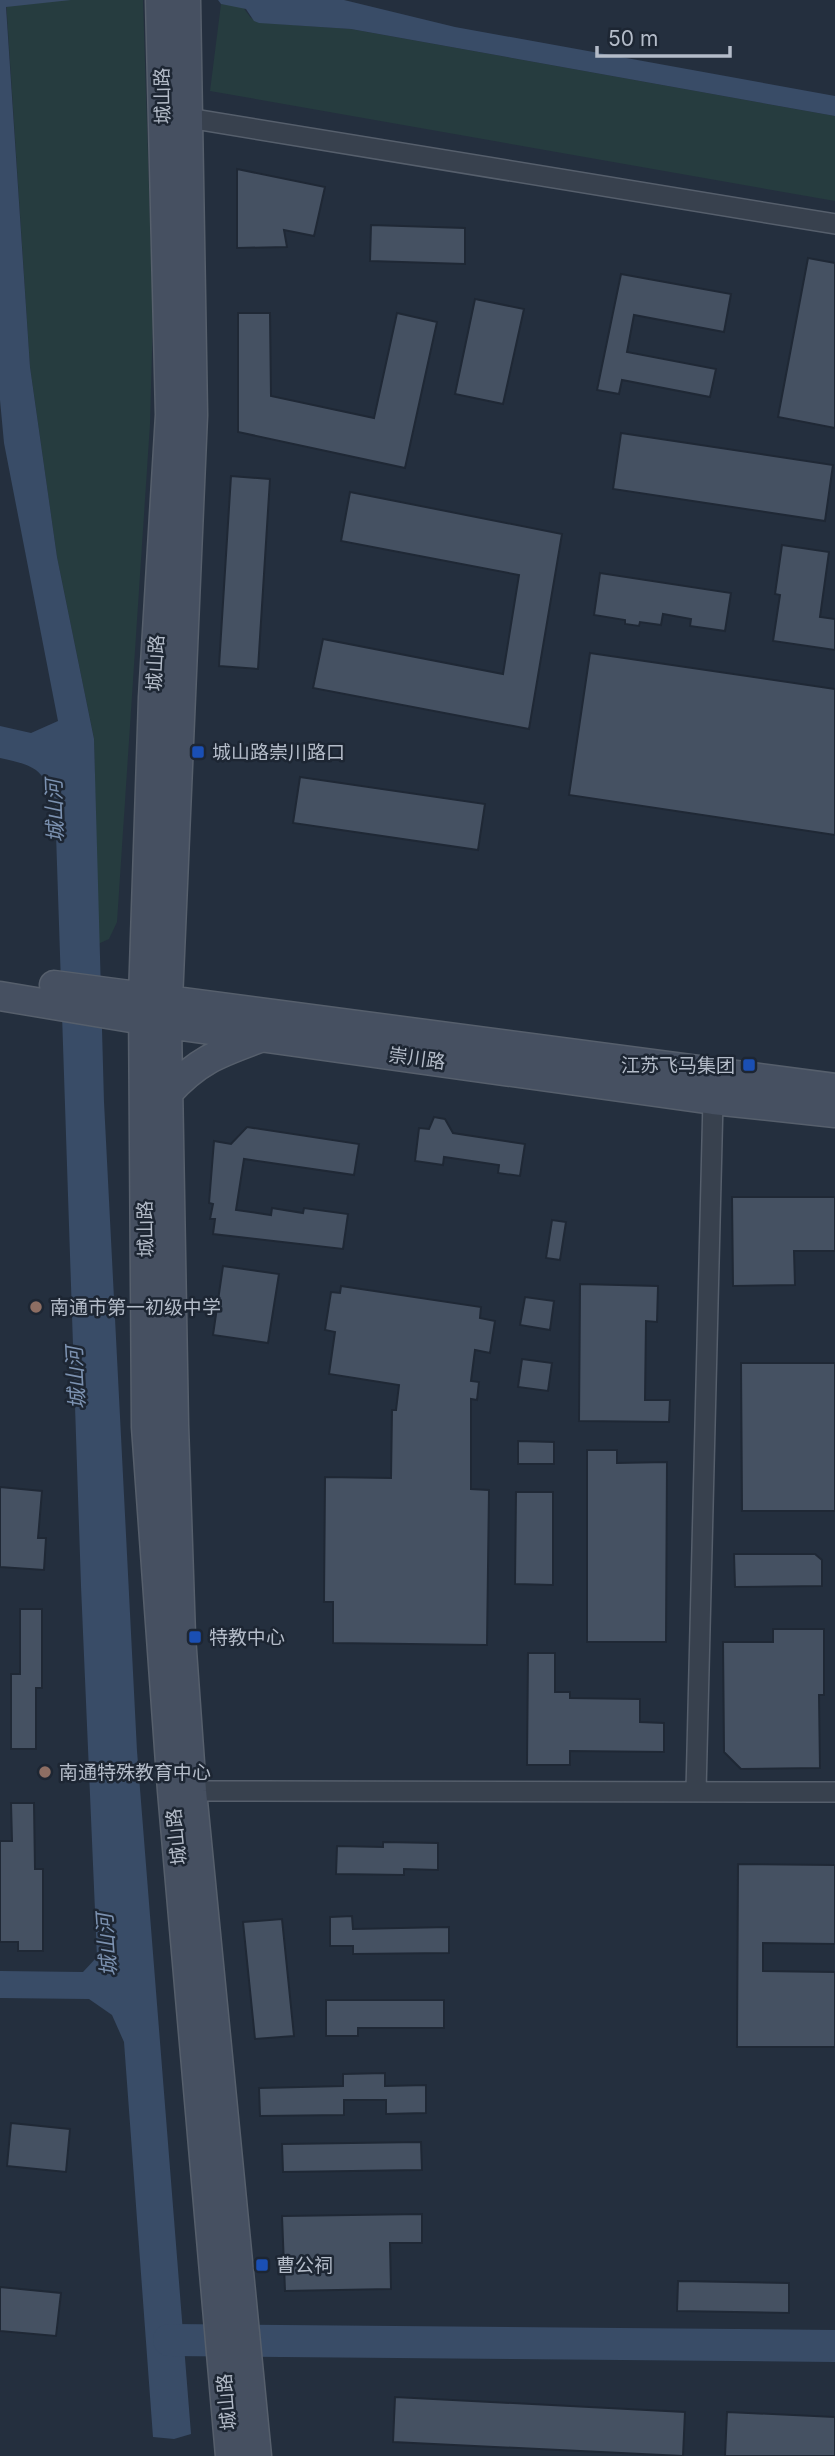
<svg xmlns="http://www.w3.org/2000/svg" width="835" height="2456" font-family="Inter,'Noto Sans SC',sans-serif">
  <rect width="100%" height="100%" fill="#242f3e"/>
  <path fill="#263c3f" d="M6,0H143L153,314L150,424L117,922L109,939L98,944L94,739L57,557L30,367Z
    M221,4L242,6L251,18L266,23L351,29L835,116V201L210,91Z"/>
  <path fill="#394c67" d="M0,0H71L6,7L30,367L57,557L94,739L104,1102L137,1751L191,2434L174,2439L153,2437L124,2042L112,2015L89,1999L0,1998V1971L83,1972L97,1957L81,1586L55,804C43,768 36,766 0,758V726L31,733L58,721L4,443L0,400Z
    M218,0H344L455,27L835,96V116L351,29L259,23L254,21L246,9L221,4Z"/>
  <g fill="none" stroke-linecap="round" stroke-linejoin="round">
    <path stroke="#394c67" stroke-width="32" d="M169,2340L835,2346"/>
  </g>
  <path fill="#455162" stroke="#1f2835" stroke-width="2" d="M237,169L325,187L314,236L284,230L287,247L237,248Z
    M371,225L465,228V264L370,261Z
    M808,258L835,263V428L778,417Z
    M621,274L731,294L724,332L634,315L627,352L716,369L710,397L622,380L619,394L597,390Z
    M475,299L524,309L503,404L455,394Z
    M238,313H270L271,396L374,418L397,313L437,322L405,468L238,432Z
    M621,433L833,465L825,521L613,489Z
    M231,476L270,479L258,669L219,666Z
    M350,492L562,534L529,729L313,688L323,639L503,674L519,575L341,541Z
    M782,545L829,552L820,617L835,619V650L773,641L780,595L775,594Z
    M600,573L731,593L725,631L690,626L691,619L663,614L661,625L640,622L639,626L625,624V620L594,615Z
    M590,653L835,689V835L569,795Z
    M300,777L485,804L478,850L293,823Z
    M434,1117L445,1119L453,1133L525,1144L520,1176L498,1173L499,1165L444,1157L443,1165L415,1161L419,1128L429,1129Z
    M247,1127L359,1144L354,1175L244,1159L236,1210L271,1215L272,1208L303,1213L304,1208L348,1214L343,1249L213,1234L215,1219H210L213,1204L209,1203L214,1141L231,1144Z
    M732,1197H835V1251H794L795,1285L733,1286Z
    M552,1220L566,1222L560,1260L546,1258Z
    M223,1266L279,1274L268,1343L213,1335Z
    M580,1284L658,1286L657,1322L646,1321L645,1400H670L669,1422L579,1421Z
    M341,1286L481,1307L480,1318L495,1321L490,1353L475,1350L471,1381L479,1382L477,1400L471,1399V1489L489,1490L487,1645L333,1643V1602H324L325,1477L391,1478L392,1410H396L399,1385L329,1374L335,1332L325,1330L331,1292L340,1293Z
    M525,1297L554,1301L550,1330L520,1325Z
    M522,1359L552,1363L548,1391L518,1387Z
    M741,1363H835V1511H742Z
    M518,1441L554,1442V1464H518Z
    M587,1450H617V1463L667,1462L666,1642H587Z
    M0,1487L42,1491L38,1538H46L44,1570L0,1567Z
    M516,1492H553V1585L515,1584Z
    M734,1554H815L822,1560V1586L735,1587Z
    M20,1609H42V1688H36V1749H11V1674H20Z
    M773,1629H824V1695H819L820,1768L741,1769L724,1752L723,1642H773Z
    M528,1653H555V1692H570V1698L640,1699V1722L664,1723V1752L570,1751V1765H527Z
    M11,1803H34L35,1869H43V1951H18V1942H0V1841H12Z
    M383,1842L438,1843V1870L404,1869V1875L336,1874L337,1846L383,1847Z
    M738,1864L835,1865V1944L763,1943V1971L835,1972V2047H737Z
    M352,1916L353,1929L449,1927V1953L353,1954V1946H330V1917Z
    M282,1919L294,2036L255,2039L243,1922Z
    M326,2000H444V2028H358V2036H326Z
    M385,2073V2086L426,2085V2113L386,2114V2100H344V2115L260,2116L259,2088L343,2086V2074Z
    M11,2123L70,2129L66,2172L7,2166Z
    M421,2142L422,2170L283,2172L282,2144Z
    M422,2214V2243H390L391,2289L285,2291L282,2216Z
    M678,2281L789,2283V2313L677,2311Z
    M0,2287L61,2293L56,2336L0,2331Z
    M395,2397L685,2412L683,2456L393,2442Z
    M727,2412L835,2417V2456H725Z"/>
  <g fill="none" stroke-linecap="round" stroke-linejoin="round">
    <defs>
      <path id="street" d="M176,116L835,224
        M182,1791L835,1792
        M696,1792L713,1100"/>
      <path id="secondary" d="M160,0L170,415L153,698L143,997L146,1427L172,1791L230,2456
        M186,0L193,415L167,1024L174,1425L181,1636L192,1791L257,2456
        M54,985L835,1088
        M0,996L167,1024L713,1100L835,1113
        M168,1093C198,1060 219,1053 260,1038"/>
    </defs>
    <use href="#street" stroke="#565f6c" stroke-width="22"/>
    <use href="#secondary" stroke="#565f6c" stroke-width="31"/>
    <use href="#street" stroke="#38414e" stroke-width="19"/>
    <use href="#secondary" stroke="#465061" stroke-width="28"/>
  </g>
  <g fill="#1a4fb4" stroke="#1d2633" stroke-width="2.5">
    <rect x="191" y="745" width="14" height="14" rx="3.5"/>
    <rect x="742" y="1058" width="14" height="14" rx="3.5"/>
    <rect x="188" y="1630" width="14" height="14" rx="3.5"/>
    <rect x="255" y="2258" width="14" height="14" rx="3.5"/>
  </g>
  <g fill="#8d6e63" stroke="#1d2633" stroke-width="2.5">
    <circle cx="36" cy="1307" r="7"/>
    <circle cx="45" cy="1772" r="7"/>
  </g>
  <g text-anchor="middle" stroke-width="5" stroke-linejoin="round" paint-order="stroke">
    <g font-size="19" fill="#b4bcc9" stroke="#1d2633">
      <text transform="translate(162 96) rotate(-91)" y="7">城山路</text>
      <text transform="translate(155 663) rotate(-87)" y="7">城山路</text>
      <text transform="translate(417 1058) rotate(8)" y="7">崇川路</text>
      <text transform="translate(145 1229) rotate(-91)" y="7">城山路</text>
      <text transform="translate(176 1837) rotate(-96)" y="7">城山路</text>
      <text transform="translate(226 2402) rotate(-95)" y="7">城山路</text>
    </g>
    <g font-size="19" fill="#b4bcc9" stroke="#1d2633" text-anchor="start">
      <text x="212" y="759">城山路崇川路口</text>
      <text x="735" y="1072" text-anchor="end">江苏飞马集团</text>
      <text x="50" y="1314">南通市第一初级中学</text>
      <text x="209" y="1644">特教中心</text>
      <text x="59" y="1779">南通特殊教育中心</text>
      <text x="276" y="2272">曹公祠</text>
    </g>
    <g font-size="21" font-style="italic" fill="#7c92b1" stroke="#1d2633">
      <text transform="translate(55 811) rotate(-92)" y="7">城山河</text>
      <text transform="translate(76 1378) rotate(-93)" y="7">城山河</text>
      <text transform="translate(107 1945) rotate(-94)" y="7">城山河</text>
    </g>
  </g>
  <path d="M597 46v10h133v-10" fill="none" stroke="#b4bcc9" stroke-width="3.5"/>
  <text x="608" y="46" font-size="21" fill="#b4bcc9" stroke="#1d2633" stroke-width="5" paint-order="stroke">50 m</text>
</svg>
